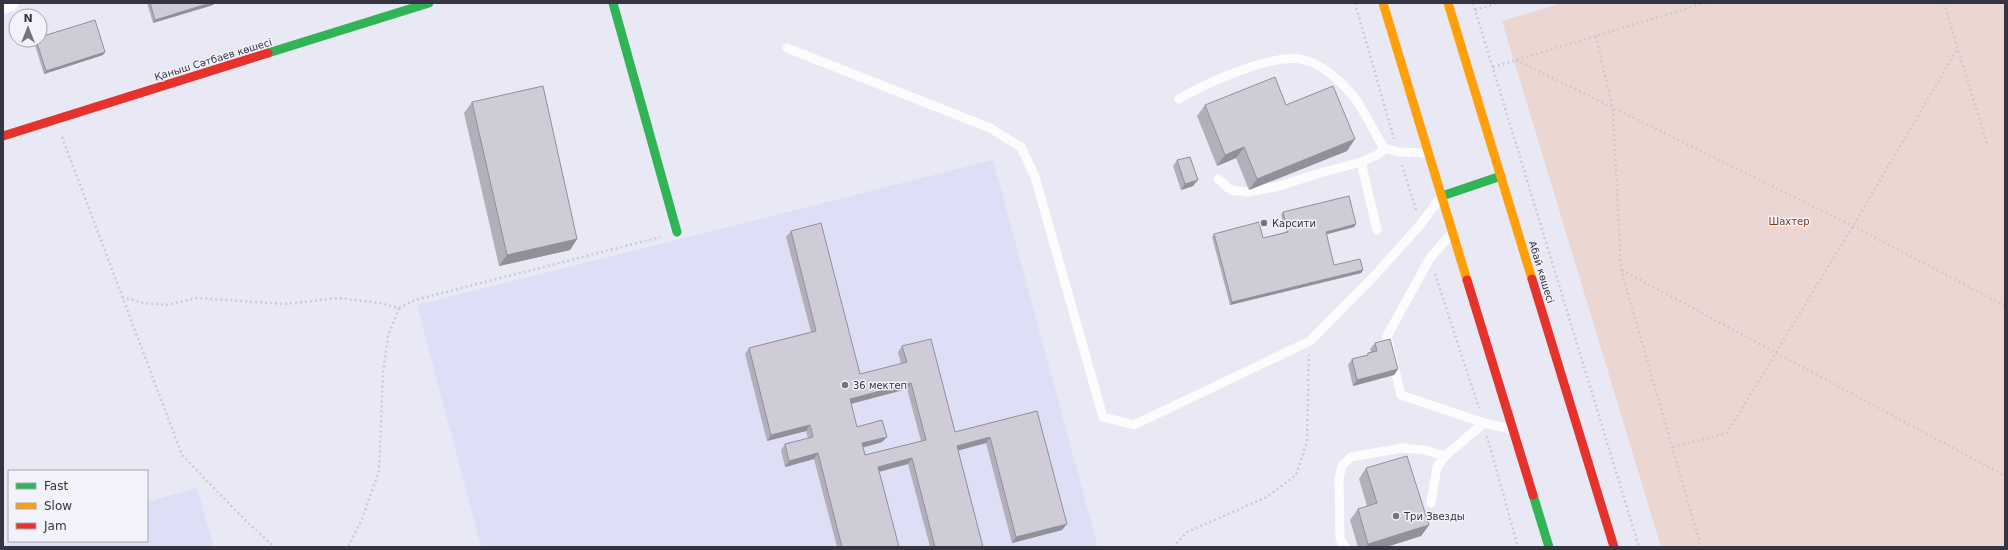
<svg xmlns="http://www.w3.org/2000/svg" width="2008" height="550" font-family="'DejaVu Sans',sans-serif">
  <rect width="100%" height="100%" fill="#e9e9f5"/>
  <path fill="#dfdef7" d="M993,160L1098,547H481L417,305Z
    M197,488L214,547H3V542L9,541H147V502Z"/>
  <path fill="#ecd6d1" d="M1562,3H2005V547H1661L1502,21Z"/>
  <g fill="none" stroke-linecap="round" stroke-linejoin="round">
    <path stroke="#cbcbd0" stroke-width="2.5" stroke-dasharray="2 3" stroke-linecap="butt" d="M1355,3L1394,139
      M1473,3L1639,547
      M1944,3L1987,144
      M1475,10L1498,3
      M1596,36L1613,110L1621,270L1701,547
      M1516,60L1853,226L2005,306
      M1493,67L1705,3
      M62,137L182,455L238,513L274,547
      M1402,165L1416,210
      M1622,270L2005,476
      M1435,274L1479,408
      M122,297L144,303L166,305L197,298L285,304L338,298L379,303L399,308L388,336L383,373L379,471L362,519L348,547
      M399,308L415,300L660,237
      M1487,436L1518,547
      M1673,447L1727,433L1853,226L1958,48
      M1173,547L1187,532L1267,497L1296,475L1307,442L1309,355"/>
    <path stroke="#fcfcfe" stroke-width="9" d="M787,48L990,128L1021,147L1035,177L1103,417L1134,425L1310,341L1377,273L1420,225L1440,198
      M1179,99C1204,84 1276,51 1305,60C1320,64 1334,76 1345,87C1362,104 1371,127 1384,148L1398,152L1428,153
      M1361,162L1377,230
      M1218,179L1231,190L1247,192L1276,187L1320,173L1361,162L1379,154L1384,148
      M1452,233L1430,258L1387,336L1401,395L1484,423L1511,429
      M1431,503L1437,467L1445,456L1484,423
      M1345,547L1340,539L1339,478L1342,466L1351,457L1402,448L1424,450L1445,456"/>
    <path stroke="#fcfcfe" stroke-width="17" d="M3,5L10,3"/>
    <path stroke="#30b455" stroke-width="9" d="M613,3L677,232
      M268,53L429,3
      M1442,196L1501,176
      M1533,495L1549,547"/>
    <path stroke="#ff9f0a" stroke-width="9" d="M1383,3L1467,280
      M1448,3L1532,279"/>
    <path stroke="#e5322d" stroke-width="9" d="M3,136L268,53
      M1532,279L1614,547
      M1467,280L1533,495"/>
  </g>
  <path fill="#b2afba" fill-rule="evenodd" d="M147,3H214L213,5L153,23Z
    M35,40H40L103,55L44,74L34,42Z
    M472,102L577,239L570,250L499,266L464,113Z
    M1205,105H1286L1347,151L1249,190L1236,158L1217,166L1197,116Z
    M1177,160L1193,186L1181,190L1173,166Z
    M1283,212L1356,224L1354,227L1326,234L1334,265L1363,270L1361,273L1230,305L1212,237L1214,234L1263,238L1286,232L1281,215Z
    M791,231L860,374L901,364L898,352L902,346L955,432L1037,411L1062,530L1012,543L986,443L958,450L983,547H930L908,464L879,472L899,547H837L814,459L785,467L781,450L785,444L808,439L806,431L767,441L745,354L749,348L811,332L786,237ZM907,389L921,441L865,455L863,447L882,442L857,427L851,404Z
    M1375,343L1398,369L1394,375L1353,386L1348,365L1352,359L1366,356L1368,353L1371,352L1370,349Z
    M1366,468L1429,525L1421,536L1386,547H1358L1350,520L1358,509L1367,506L1359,479Z"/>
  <path fill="#918f97" d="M210,3H214L213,5L153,23L155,20Z
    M105,52L103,55L44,74L46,71Z
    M1355,139L1347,151L1249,190L1257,179Z
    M1244,147L1236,158L1217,166L1225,155Z
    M1198,180L1193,186L1181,190L1185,184Z
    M1356,224L1354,227L1324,235L1326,232Z
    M577,239L570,250L499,266L507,255Z
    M1363,270L1361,273L1230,305L1232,302Z
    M1398,369L1394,375L1353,386L1357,380Z
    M911,383L907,389L846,405L850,399Z
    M810,425L806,431L767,441L771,435Z
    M887,437L882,442L858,449L862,443Z
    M990,437L986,443L953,452L957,446Z
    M818,453L814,459L785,467L789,461Z
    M912,458L908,464L874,473L878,467Z
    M1067,524L1062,530L1012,543L1016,537Z
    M1429,525L1421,536L1386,547H1366L1368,544Z"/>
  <path fill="#cfccd8" stroke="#918f97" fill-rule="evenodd" d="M150,3H210L155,20Z
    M95,20L105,52L46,71L36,40H40V37Z
    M1275,77L1286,105L1333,86L1355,139L1257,179L1244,147L1225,155L1205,105Z
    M543,86L577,239L507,255L472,102Z
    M1190,157L1198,180L1185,184L1177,160Z
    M1349,196L1356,224L1326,232L1334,265L1360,259L1363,270L1232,302L1214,234L1259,222L1263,238L1288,232L1283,212Z
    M821,223L860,374L907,362L902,346L931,339L955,432L1037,411L1067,524L1016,537L990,437L957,446L983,547H935L912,458L878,467L899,547H842L818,453L789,461L785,444L813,437L810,425L771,435L749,348L816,331L791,231ZM911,383L926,440L865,455L862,443L887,437L882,420L857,427L850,399Z
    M1390,339L1398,369L1357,380L1352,359L1368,355V353L1377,351L1375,343Z
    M1407,456L1429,525L1368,544L1358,509L1377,503L1366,468Z"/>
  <g fill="#737381" stroke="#f2f2fa" stroke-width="1.5">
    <circle cx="1264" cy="223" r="4"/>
    <circle cx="845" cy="385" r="4"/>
    <circle cx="1396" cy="516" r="4"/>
  </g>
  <g text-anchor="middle" stroke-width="3" stroke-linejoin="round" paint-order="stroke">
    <g font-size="10" fill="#343442" stroke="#f2f2fa">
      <text transform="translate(213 59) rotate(-17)" y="4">Қаныш Сәтбаев көшесі</text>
      <text transform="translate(1542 272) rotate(73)" y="4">Абай көшесі</text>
    </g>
    <g font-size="10" fill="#863c10" stroke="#f2f2fa">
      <text x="1789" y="225">Шахтер</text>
    </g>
    <g font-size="10" fill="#343442" stroke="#f2f2fa" text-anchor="start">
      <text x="1272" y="227">Карсити</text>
      <text x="853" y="389">36 мектеп</text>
      <text x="1404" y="520">Три Звезды</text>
    </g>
  </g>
  <rect width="2008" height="550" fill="none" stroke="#343442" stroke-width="8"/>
  <rect x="8" y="470" width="140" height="72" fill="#f2f2fa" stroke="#a6a6b0"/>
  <rect x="16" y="483" width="20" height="6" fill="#30b455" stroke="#a6a6b0"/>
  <text x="44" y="490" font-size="12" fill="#343442">Fast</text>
  <rect x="16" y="503" width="20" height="6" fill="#ff9f0a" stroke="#a6a6b0"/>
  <text x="44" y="510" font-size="12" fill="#343442">Slow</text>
  <rect x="16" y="523" width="20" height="6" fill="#e5322d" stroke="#a6a6b0"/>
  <text x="44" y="530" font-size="12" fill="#343442">Jam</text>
  <g transform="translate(28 28)"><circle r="19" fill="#f2f2fa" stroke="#a6a6b0"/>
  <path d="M0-3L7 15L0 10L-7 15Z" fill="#737381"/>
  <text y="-6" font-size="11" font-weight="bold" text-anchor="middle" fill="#343442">N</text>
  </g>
</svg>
